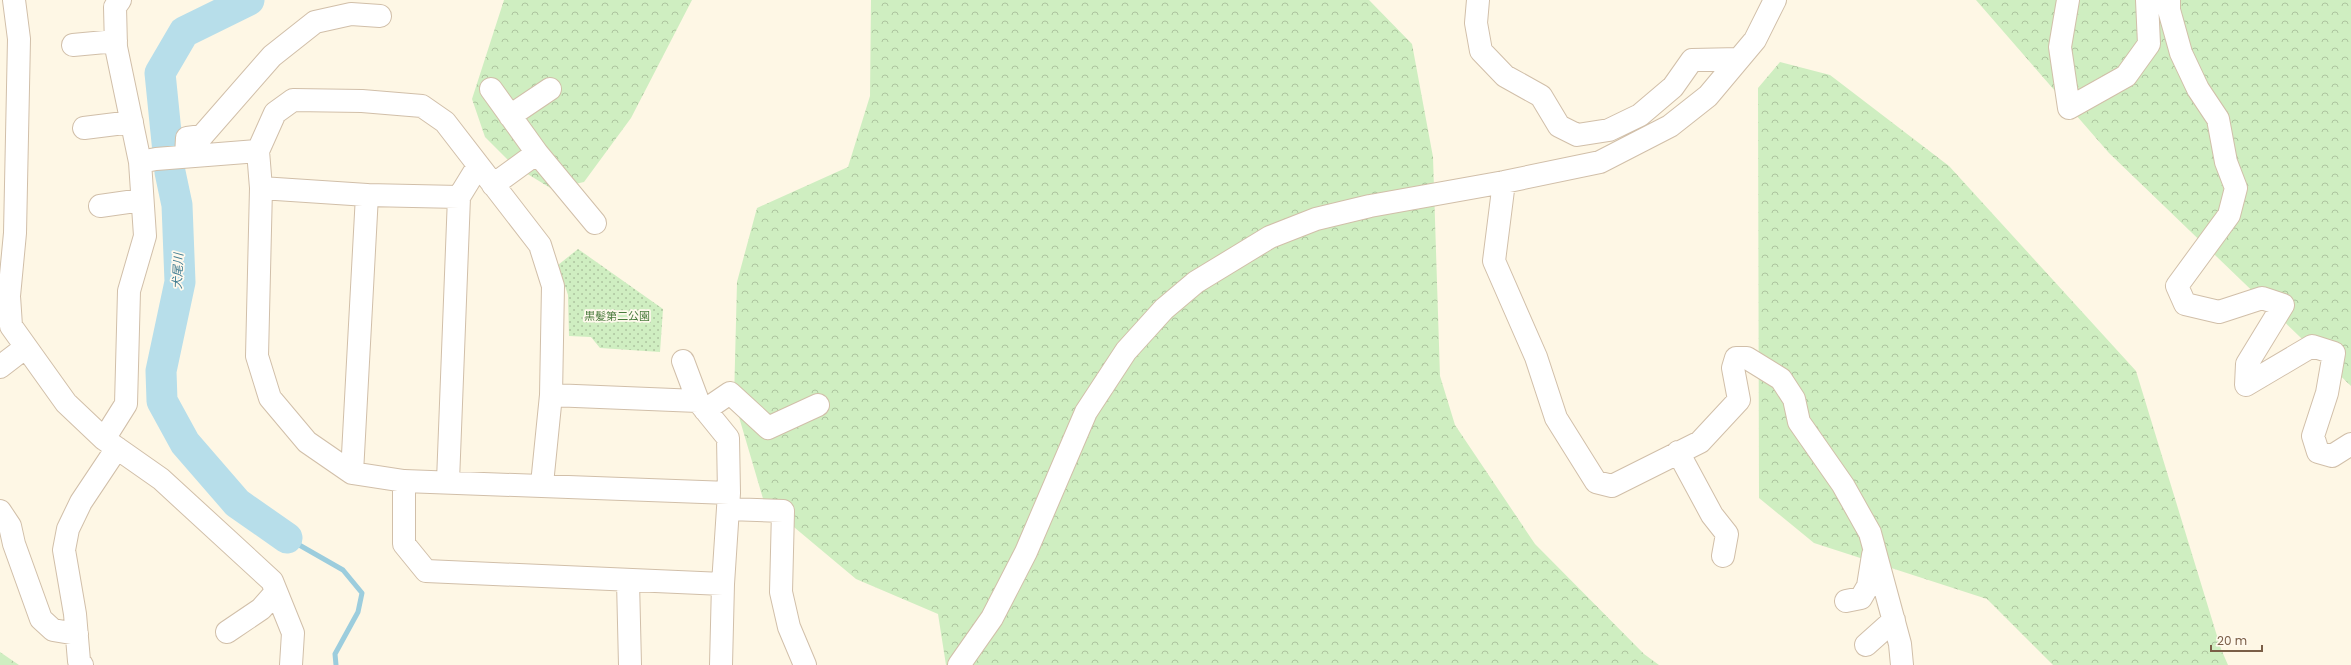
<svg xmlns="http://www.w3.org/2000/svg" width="2351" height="665" font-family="Poppins,'Noto Sans JP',sans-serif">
  <defs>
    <pattern id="forest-crowns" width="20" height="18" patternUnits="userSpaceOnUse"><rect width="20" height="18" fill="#cfeec1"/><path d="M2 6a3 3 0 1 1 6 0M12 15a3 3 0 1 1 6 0" fill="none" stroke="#adc49f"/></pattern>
    <pattern id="park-dots" width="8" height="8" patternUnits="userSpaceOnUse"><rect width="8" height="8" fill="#cfeec1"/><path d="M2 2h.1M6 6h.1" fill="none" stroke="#adc49f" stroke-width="1.8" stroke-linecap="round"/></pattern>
  </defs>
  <rect width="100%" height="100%" fill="#fef7e5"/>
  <path fill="url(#forest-crowns)" d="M504,0H692L631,118L584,182L552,189L513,165L485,137L472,99Z
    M871,0H1369L1412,44L1433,157L1440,376L1455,425L1535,544L1644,654L1659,665H946L938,614L856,579L764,502L734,400L737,282L757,208L848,167L870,96Z
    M1976,0H2351V386L2109,153Z
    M1780,62L1830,75L1949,166L2136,371L2221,649L2228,665H2053L1987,599L1814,543L1759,498L1758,88Z
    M0,652L19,665H0Z"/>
  <path fill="url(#park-dots)" d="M578,249L663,309L660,352L600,348L591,337L569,336L568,295L558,265Z"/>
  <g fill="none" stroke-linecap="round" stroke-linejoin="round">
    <path stroke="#9ccddd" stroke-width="5" d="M287,538L343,570L362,593L358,612L335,654L336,665"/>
    <path stroke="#b7deea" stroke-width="31" d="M249,0L184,32L160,73L170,172L177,205L180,282L161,371L162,401L185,443L237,503L287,538"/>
    <defs>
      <path id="minor" d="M14,0L19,39L15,233L9,296L11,326L66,403L104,439L161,479L272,581L293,633L291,665
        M1478,0L1476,23L1481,51L1505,76L1541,96L1559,126L1577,135L1609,130L1640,115L1673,87L1692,60L1739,59
        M2068,0L2060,47L2069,108L2126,76L2149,44L2147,0
        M2169,0V10L2181,53L2198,89L2218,119L2226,162L2236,188L2229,215L2177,286L2185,304L2219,312L2262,298L2283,305L2247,364L2246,385L2312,346L2334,353L2327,393L2313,436L2318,452L2332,456L2351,444
        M73,45L116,41
        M491,89L537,153L493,185
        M510,116L550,89
        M84,128L132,122
        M258,151L261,188L257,356L270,398L307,442L352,473L404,481L729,493
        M537,153L595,223
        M186,156L187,138L202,136L272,56L315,22L351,14L380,16
        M140,162L156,159L258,151L275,113L293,100L362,101L422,106L445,122L540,245L553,286L551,395L542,484
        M1504,182L1494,261L1536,357L1556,418L1596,482L1612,486L1700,442L1739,400L1733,368L1736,358H1747L1781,379L1794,399L1799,422L1843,485L1870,533L1900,644L1902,665
        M261,188L367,195L352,473
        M367,195L459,197
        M100,206L142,200
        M683,361L698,401
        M0,367L26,347
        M551,395L698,401L728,438L729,493L723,584L721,665
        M705,410L730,393L768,428L818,405
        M104,439L126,404L129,291L145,236L140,162L116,47L115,7L120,0
        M1678,452L1712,515L1727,534L1723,556
        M404,481V544L426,571L723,584
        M448,481L459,197L478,166
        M728,509L783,511L781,592L789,627L805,665
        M0,511L10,526L14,544L41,619L53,630L77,634
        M628,581L630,665
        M1846,601L1861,598L1868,586L1873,555
        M227,632L261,609L276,592
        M1866,645L1894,620
        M82,665L79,661L75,614L64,550L68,529L81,502L117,448
        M959,665L992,618L1026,552L1086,412L1126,351L1164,309L1196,282L1270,237L1316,219L1370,206L1504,182L1600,162L1670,126L1708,96L1755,40L1775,0"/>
    </defs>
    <use href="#minor" stroke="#d1bfa9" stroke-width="24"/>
    <use href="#minor" stroke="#fff" stroke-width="22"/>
  </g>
  <g text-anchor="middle" stroke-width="3.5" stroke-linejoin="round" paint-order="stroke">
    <g font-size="11" fill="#487a3b" stroke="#fff9ed">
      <text x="617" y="320">黒髪第二公園</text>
    </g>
    <g font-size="12" font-style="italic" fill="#3e7b90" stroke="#fff9ed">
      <text transform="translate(178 271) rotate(-88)" y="4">犬尾川</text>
    </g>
  </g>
  <path d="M2211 645v6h51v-6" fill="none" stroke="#7a5e47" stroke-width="2"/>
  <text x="2217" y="645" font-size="12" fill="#7a5e47" stroke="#fff9ed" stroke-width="3" paint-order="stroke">20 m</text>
</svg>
